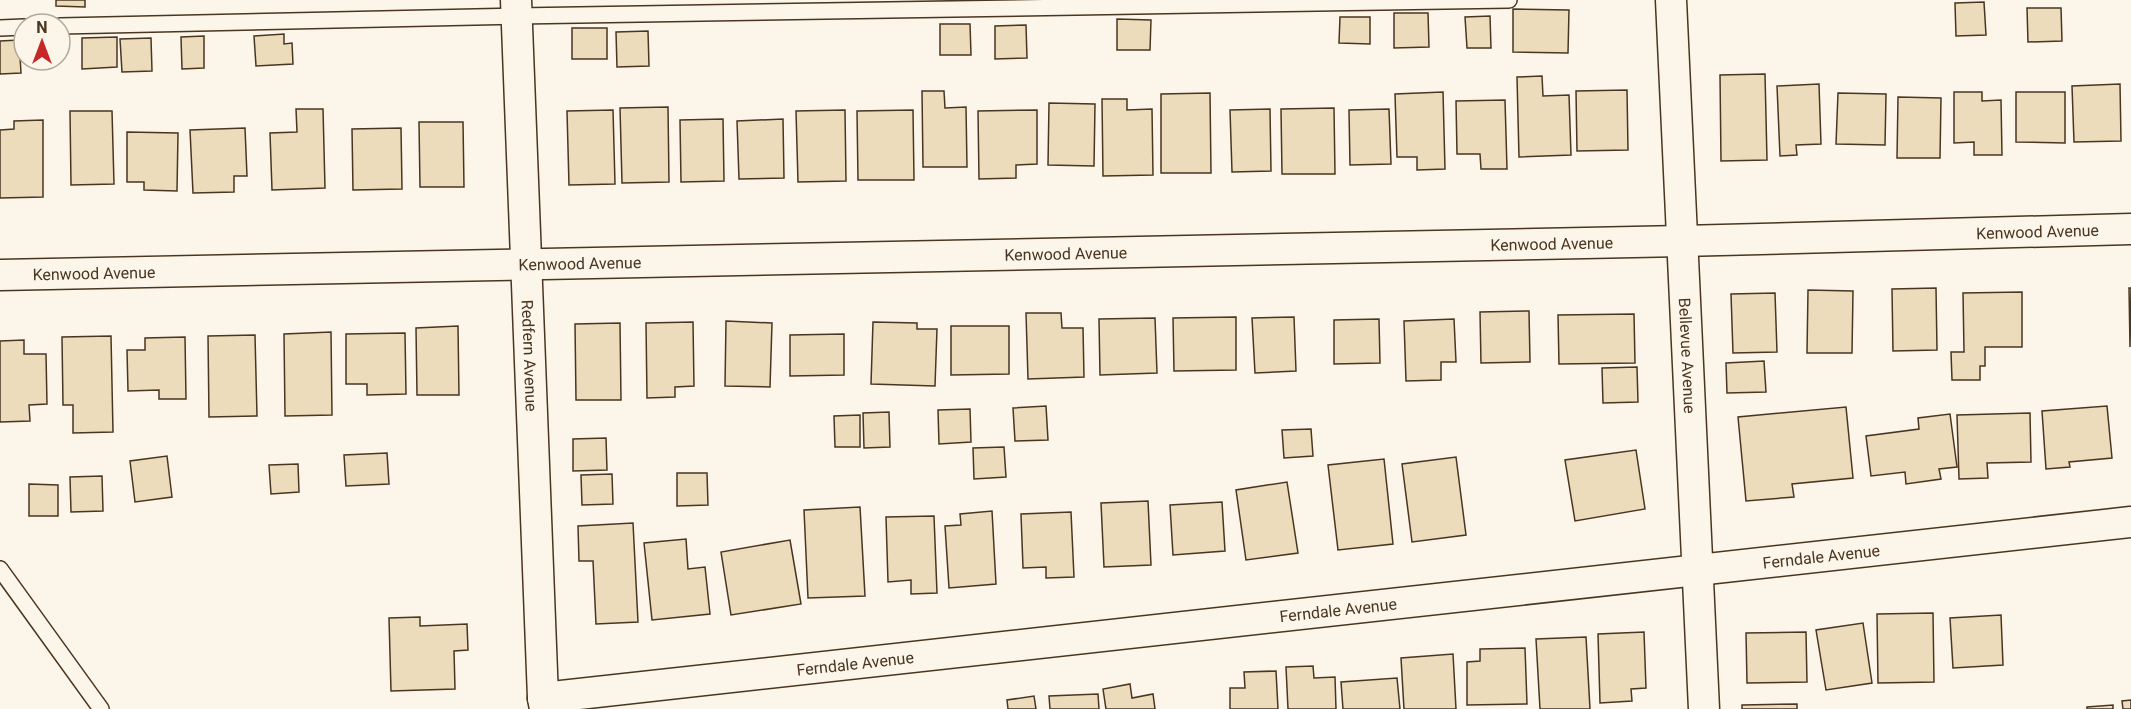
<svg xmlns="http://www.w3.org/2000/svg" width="2131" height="709" font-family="Roboto,sans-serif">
  <rect width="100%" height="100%" fill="#fbf6e9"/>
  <path fill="#ecdcbc" stroke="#4a3520" stroke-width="1.5" d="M56,0H85V7L56,6Z
    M1984,2L1986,35L1956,36L1955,3Z
    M2027,8H2061L2062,41L2028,42Z
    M1513,9L1569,10L1568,53L1513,52Z
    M1394,13H1428L1429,47L1394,48Z
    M1490,16L1491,48H1467L1465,17Z
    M1340,17H1370V44L1339,43Z
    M1117,19L1151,20L1150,50H1117Z
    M940,24H970L971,55H940Z
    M1026,25L1027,58L995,59V26Z
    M572,28H607V59H572Z
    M648,31L649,66L617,67L616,32Z
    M284,34V44L292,43L293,64L256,66L254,36Z
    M204,36V68L182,69L181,37Z
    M117,37V67L82,69V38Z
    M151,38L152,71L122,72L120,39Z
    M19,40L21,73L0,74V41Z
    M1765,74L1767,160L1721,161L1720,75Z
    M1542,76L1543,96L1569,95L1571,155L1519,157L1517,77Z
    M1819,84L1821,144L1796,145L1797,155L1780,156L1777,86Z
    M2120,84L2121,141L2074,142L2072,86Z
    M1627,90L1628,150L1577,151L1576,91Z
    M922,91H944L945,108L966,107L967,167H923Z
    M1443,92L1445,169L1417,170V157H1397L1395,94Z
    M1954,92H1982V101L2001,100L2002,155H1974V142L1954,143Z
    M2016,92H2065V143L2016,142Z
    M1210,93L1211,173H1161V94Z
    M1838,93L1886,94L1885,145L1836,144Z
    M1898,97L1941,98L1940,158H1897Z
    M1102,99H1127V110L1152,109L1153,175L1103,176Z
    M1505,100L1507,169H1481L1480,154H1457L1456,101Z
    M1049,103L1095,104L1094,166L1048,165Z
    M668,107L669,182L622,183L620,108Z
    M1334,108L1335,174H1282L1281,109Z
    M296,109H323L325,188L272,190L270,133L297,132Z
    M1270,109L1271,171L1232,172L1230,110Z
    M1389,109L1391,164L1350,165L1349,110Z
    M613,110L615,184L569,185L567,111Z
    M845,110L846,181L798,182L796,111Z
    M913,110L914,180H858L857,111Z
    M1037,110V164L1016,165V178L979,179L978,111Z
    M70,111H112L114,184L71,185Z
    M723,119L724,181L681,182L680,120Z
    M783,119L784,178L739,179L737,121Z
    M43,120V197L0,198V130L14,129V121Z
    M419,122H463L464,187H420Z
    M245,128L247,176H234V192L193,193L190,130Z
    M401,128L402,189L353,190L352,129Z
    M127,132L178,133L177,191L144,190V182H127Z
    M1936,288L1937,350L1893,351L1892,289Z
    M2129,288H2131L2130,347Z
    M1808,290L1853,291L1852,353H1807Z
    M2022,292V347H1985V366H1980V380H1952L1951,352H1964L1963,293Z
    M1775,293L1777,352L1733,353L1731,294Z
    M1529,311L1530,362L1481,363L1480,312Z
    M1026,313H1061L1062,328H1083L1084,377L1028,379Z
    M1634,314L1635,363L1559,364L1558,315Z
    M1236,317V370L1174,371L1173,318Z
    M1294,317L1296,371L1255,373L1252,318Z
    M1155,318L1157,373L1100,375L1099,319Z
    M1379,319L1380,363L1334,364V320Z
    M1454,319L1456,362H1441V380L1406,381L1404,321Z
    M726,321L772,323L770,387L725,386Z
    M693,322L694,386L675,387V397L647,398L646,323Z
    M873,322L917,323V329H937L935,386L871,384Z
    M620,323L621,400H576L575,324Z
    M458,326L459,395H417L416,328Z
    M951,326H1009V374L951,375Z
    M331,332L332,415L285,416L284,334Z
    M405,333L406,394L367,395V384H346V334Z
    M844,334V375L790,376V335Z
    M255,335L257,416L209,417L208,336Z
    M111,336L113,432L73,433V405H63L62,337Z
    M185,337L186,399H159V390L128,391L127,350H145V338Z
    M24,340V354H46L47,404L29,405L30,421L0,422V341Z
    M1764,361L1766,392L1727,393L1726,363Z
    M1637,367L1638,402L1603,403L1602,368Z
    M1046,406L1048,440L1015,441L1013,408Z
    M2107,406L2112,458L2069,462L2070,467L2046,469L2042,411Z
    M1846,407L1853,478L1792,484L1794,497L1746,501L1738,417Z
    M970,409L971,442L939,444L938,410Z
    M889,412L890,447L864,448L863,413Z
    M2030,413L2031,462L1987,463L1988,478L1959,479L1957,415Z
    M1950,414L1957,467L1939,469L1941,479L1906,484L1905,472L1871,476L1866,436L1919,429L1918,418Z
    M860,415V447H835L834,416Z
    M1311,429L1313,456L1284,458L1282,430Z
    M606,438L607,470L573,471V439Z
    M1004,447L1006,477L974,479L973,448Z
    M1636,450L1645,509L1575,521L1565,460Z
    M387,453L389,484L346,486L344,455Z
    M167,456L172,497L135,502L130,461Z
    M1456,457L1466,535L1412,542L1402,464Z
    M1384,459L1393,544L1338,550L1328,465Z
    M298,464L299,492L271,494L269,465Z
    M677,473H707L708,505L677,506Z
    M612,474L613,504L582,505L581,475Z
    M102,476L103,511L71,512L70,477Z
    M1287,482L1298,553L1246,560L1236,490Z
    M29,484L58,485V516H29Z
    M1148,501L1151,565L1104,567L1101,503Z
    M1222,502L1225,551L1173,555L1170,505Z
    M860,507L865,596L808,598L804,510Z
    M992,511L996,584L949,588L945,526L961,525L960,514Z
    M1071,512L1074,577L1046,578V567L1023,568L1021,514Z
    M934,516L937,593L911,594V580L888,582L886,517Z
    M633,523L638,622L596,624L593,561H579L578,526Z
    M686,539L688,569L705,567L710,614L652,620L644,543Z
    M790,540L801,604L731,615L721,552Z
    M1933,613L1934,682L1878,683L1877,614Z
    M2001,615L2003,665L1953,668L1950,618Z
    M420,617V626L467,624L468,650L454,651L455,689L391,691L389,618Z
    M1863,623L1872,683L1826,690L1816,630Z
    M1644,632L1646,688L1631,689L1632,701L1600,703L1598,634Z
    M1806,632L1807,682L1747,683L1746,633Z
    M1586,637L1590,709H1540L1536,639Z
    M1525,648L1527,704L1467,705V662L1480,661V649Z
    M1453,654L1456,709H1404L1401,658Z
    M1313,666L1314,678L1335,677L1336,709H1288L1286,667Z
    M1276,671L1278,709H1230V688H1245L1244,672Z
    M1397,678L1400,709H1343L1341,682Z
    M1130,684L1132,698L1153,694L1155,709H1106L1103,689Z
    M1098,694L1099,709H1050L1049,696Z
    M1034,696L1036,709H1008L1007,700Z
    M2131,700V709H2123L2122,701Z
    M1797,704V709H1742V705Z
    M2113,705V709H2087V707Z"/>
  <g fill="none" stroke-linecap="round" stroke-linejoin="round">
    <defs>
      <path id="service" d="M60,26L517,16L1509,0
        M0,28L24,27
        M0,569L101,709"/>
      <g id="minor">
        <path id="s1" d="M516,0L543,698L545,709"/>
        <path id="s2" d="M1671,0L1704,709"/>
        <path id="s3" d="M0,275L1682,241L2131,229"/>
        <path id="s4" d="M543,698L2131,522"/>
      </g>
    </defs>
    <use href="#service" stroke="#4a3520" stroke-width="18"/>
    <use href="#minor" stroke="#4a3520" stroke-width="33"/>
    <use href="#service" stroke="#fbf6e9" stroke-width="15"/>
    <use href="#minor" stroke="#fbf6e9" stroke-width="30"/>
  </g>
  <g text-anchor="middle" stroke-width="4.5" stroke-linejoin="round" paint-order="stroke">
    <g font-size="16" fill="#4a3520" stroke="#fbf6e9">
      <text dy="6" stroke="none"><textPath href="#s3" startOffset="2038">Kenwood Avenue</textPath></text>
      <text dy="6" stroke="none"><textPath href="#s3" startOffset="1552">Kenwood Avenue</textPath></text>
      <text dy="6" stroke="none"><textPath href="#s3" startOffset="1066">Kenwood Avenue</textPath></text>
      <text dy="6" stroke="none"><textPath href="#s3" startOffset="580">Kenwood Avenue</textPath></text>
      <text dy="6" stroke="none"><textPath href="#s3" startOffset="94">Kenwood Avenue</textPath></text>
      <text dy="6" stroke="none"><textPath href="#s1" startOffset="356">Redfern Avenue</textPath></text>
      <text dy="6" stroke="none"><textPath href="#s2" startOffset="356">Bellevue Avenue</textPath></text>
      <text dy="6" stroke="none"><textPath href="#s4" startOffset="1286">Ferndale Avenue</textPath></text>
      <text dy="6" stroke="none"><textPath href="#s4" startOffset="800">Ferndale Avenue</textPath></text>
      <text dy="6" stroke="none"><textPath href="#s4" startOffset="314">Ferndale Avenue</textPath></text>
    </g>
  </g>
  <g transform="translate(42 42)"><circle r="28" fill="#fbf6e9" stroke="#b4a999" stroke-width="1.5"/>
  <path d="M0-4.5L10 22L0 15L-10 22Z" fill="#c62828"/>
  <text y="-9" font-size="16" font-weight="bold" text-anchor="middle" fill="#4a3520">N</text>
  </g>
</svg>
